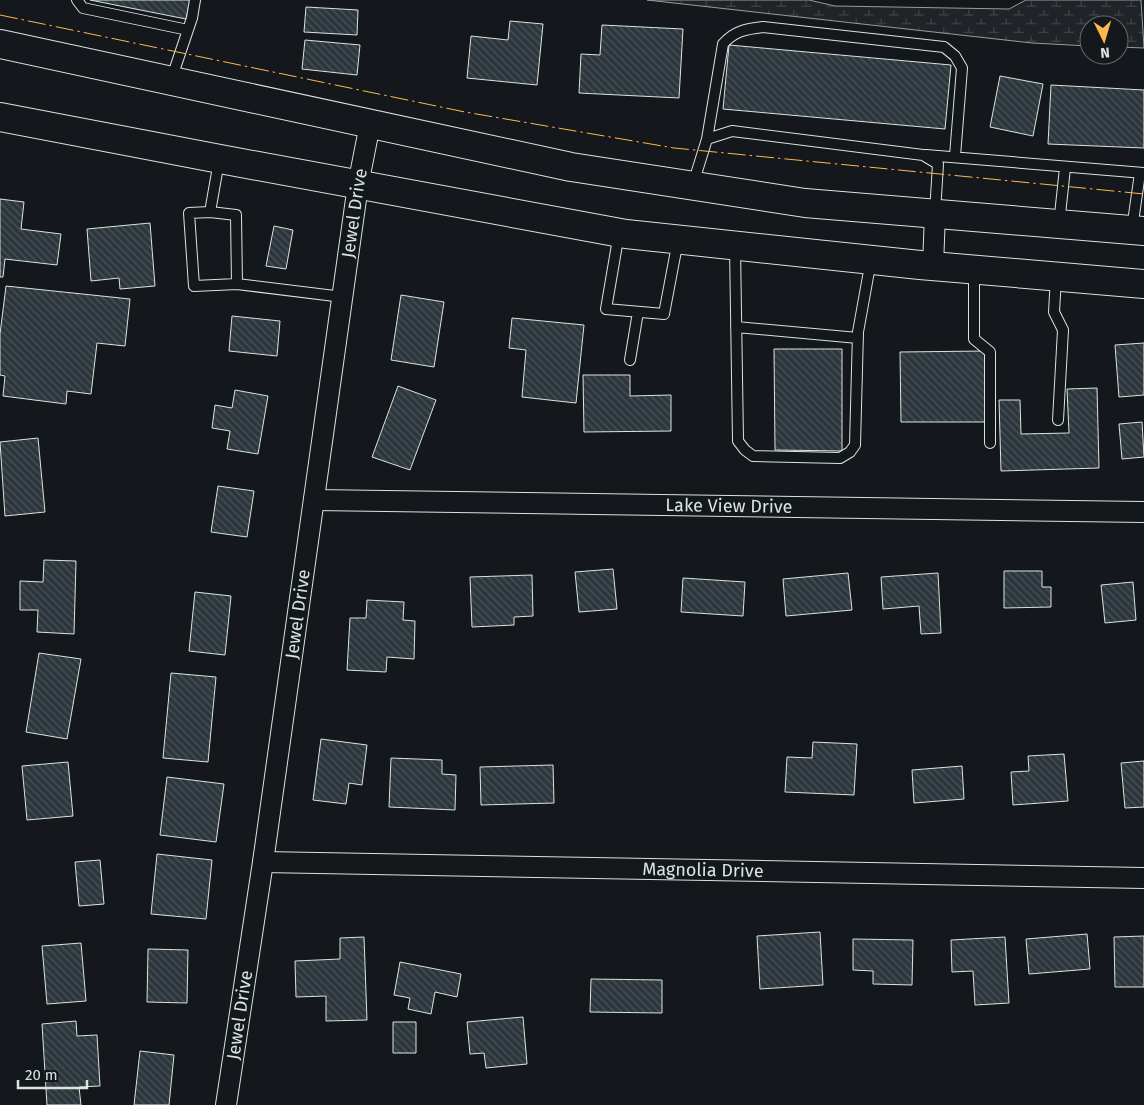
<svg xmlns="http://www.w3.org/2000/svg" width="1144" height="1105" font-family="'Fira Sans',sans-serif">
  <defs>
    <pattern id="wetland-marsh" width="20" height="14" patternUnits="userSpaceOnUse" patternTransform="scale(1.25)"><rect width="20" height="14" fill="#202428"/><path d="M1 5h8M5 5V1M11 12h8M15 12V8" fill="none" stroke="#404447"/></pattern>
    <pattern id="building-back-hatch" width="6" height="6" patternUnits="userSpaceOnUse" patternTransform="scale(1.25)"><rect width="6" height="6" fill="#2c363c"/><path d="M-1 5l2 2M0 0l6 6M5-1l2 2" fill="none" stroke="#4a5358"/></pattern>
  </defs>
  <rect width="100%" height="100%" fill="#14181c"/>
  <path fill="url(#wetland-marsh)" stroke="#939e99" d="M647,0H809L835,6L1009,9L1026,0H1141L1144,48L1119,47V25H1089V46L1032,43Z"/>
  <path fill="url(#building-back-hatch)" stroke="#d8e6dc" d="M90,0H190L186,19Z
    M306,7L358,10L357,35L304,32Z
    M510,21L543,24L537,85L467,78L471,36L508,40Z
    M602,25L683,29L679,98L579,93L581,54L600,55Z
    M305,40L360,45L357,75L302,69Z
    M729,45L951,65L945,129L723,109Z
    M1000,76L1043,84L1033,136L990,127Z
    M1051,85L1144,90V148L1048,144Z
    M0,199L24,202L21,229L61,234L57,265L5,259L3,277H0Z
    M150,223L155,286L120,289L119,278L91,281L87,229Z
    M274,226L293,230L286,269L266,266Z
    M6,286L130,299L125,346L97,343L91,394L67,391L66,404L3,396L5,376L0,375V334Z
    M401,295L444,302L434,367L391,360Z
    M232,316L280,321L277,356L229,351Z
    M512,318L584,325L576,403L522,397L526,350L509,348Z
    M1144,343V395L1119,397L1115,345Z
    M774,349H842V451L775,450Z
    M985,351L986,422H901L900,352Z
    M583,375H630V396L671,395V431L584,432Z
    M398,386L436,400L410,470L372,457Z
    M1097,388L1099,468L1001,471L999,400H1020L1021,434L1069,433L1067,389Z
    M235,390L268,396L258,454L227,449L230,431L212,428L215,405L232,408Z
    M1142,422L1144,457L1122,459L1119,424Z
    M38,438L45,512L5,516L0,442Z
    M218,486L254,491L247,537L211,532Z
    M44,560L76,561L74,634L37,632L38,610H20V581L43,582Z
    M613,569L617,609L579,612L575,572Z
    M1004,571H1042V587H1051V607L1004,608Z
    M848,573L852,610L786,616L783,579Z
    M938,573L941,633L921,634L919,606L883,609L881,577Z
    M532,575L533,616L514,617V625L472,627L470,577Z
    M683,578L745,582L743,616L681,612Z
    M1133,582L1136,620L1105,623L1101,585Z
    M195,592L231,596L225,655L189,651Z
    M367,600L404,602L403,620L415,621L414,659L387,657L386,672L347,670L350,618H366Z
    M39,653L81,659L67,739L26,732Z
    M171,673L216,677L208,762L163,758Z
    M321,739L367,745L362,785L349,783L346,804L313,800Z
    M813,742L857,744L854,795L785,792L787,757L812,758Z
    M1064,754L1068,801L1013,805L1011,772L1029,771L1028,756Z
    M391,758L442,760V774L456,775L455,810L389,807Z
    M1144,761V807L1125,808L1121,763Z
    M68,762L73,816L27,820L22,766Z
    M553,765L554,803L481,805L480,767Z
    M962,766L964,799L914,803L912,770Z
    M167,777L224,784L216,842L160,835Z
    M157,854L212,860L206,919L151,914Z
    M100,860L104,904L79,906L75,862Z
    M820,932L823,985L760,989L757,936Z
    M1087,934L1090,969L1029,974L1026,939Z
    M1144,936V987H1115L1114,937Z
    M364,937L367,1020L326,1021V996L296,997L295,961L340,959V938Z
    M1005,937L1009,1003L975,1005L973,971L952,972L951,940Z
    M853,939L913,940L912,985L873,984V971L853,970Z
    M81,943L86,1001L47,1004L42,946Z
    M148,949L188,950L187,1003L147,1002Z
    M400,962L461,974L457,997L435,992L431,1014L408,1009L410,998L394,995Z
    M591,979L662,980V1013L590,1012Z
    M523,1017L527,1064L486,1068L484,1053L470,1054L467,1022Z
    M76,1021L77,1036L97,1035L100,1086L79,1087L81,1105H47L42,1024Z
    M393,1022H416V1053H393Z
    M140,1051L174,1055L169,1105H134Z"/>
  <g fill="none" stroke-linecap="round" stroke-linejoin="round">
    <defs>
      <path id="lane" d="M77,0L83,8L188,30
        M171,80L192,18L195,0
        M707,139L723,44C734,31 746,29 763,27L944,47L955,56L962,68L955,156
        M926,155L1144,173
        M693,184L707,139L732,131L923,155L938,164L935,213
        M210,212L219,161
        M1059,224L1065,168
        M1132,229L1140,173
        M619,233L606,309L664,314L678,240
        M735,247L738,441L745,450L753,456L840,458L850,452L855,445L858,332L871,260
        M974,270V339L990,352V443
        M1056,277L1054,312L1063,330L1058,420
        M237,284L236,215L210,212L189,213L194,286L237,284L343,297
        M736,327L858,338
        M630,360L638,312"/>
      <g id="street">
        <path d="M933,266L935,214"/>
        <path id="s1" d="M314,500L1144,512"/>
        <path id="s2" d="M263,862L1144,878"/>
        <path id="s3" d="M226,1105L263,862L358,185L370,124"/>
      </g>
      <path id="primary" d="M0,44L571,167L805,203L1144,231
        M0,117L220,159L626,234L920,265L1144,284"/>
    </defs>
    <use href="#lane" stroke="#d8e6dc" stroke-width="12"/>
    <use href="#street" stroke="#d8e6dc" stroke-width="22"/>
    <use href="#primary" stroke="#d8e6dc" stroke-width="30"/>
    <use href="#lane" stroke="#14181c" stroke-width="10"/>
    <use href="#street" stroke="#14181c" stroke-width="20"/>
    <use href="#primary" stroke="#14181c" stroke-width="28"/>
    <path stroke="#ffb74d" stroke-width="1" stroke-dasharray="18 4 2.5 4" stroke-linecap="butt" d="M0,15L465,112L674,148L1144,194"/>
  </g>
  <g text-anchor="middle" stroke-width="4" stroke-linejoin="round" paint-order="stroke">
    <g font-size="18" fill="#d8e6dc" stroke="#14181c">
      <text dy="6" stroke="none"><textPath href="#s3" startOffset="901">Jewel Drive</textPath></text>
      <text dy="6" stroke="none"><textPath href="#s1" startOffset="415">Lake View Drive</textPath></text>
      <text dy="6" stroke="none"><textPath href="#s3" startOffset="496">Jewel Drive</textPath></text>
      <text dy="6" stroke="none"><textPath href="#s2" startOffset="440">Magnolia Drive</textPath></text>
      <text dy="6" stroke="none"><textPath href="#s3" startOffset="91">Jewel Drive</textPath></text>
    </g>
  </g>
  <g transform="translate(1104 40) rotate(175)"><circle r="24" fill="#14181c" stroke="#626a69"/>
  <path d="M0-4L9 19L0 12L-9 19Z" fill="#ffb74d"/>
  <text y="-8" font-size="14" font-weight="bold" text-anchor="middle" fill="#d8e6dc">N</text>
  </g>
  <path d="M18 1080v8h69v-8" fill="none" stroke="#d8e6dc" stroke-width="2.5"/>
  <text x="25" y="1080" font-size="15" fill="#d8e6dc" stroke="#14181c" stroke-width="4" paint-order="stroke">20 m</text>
</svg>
